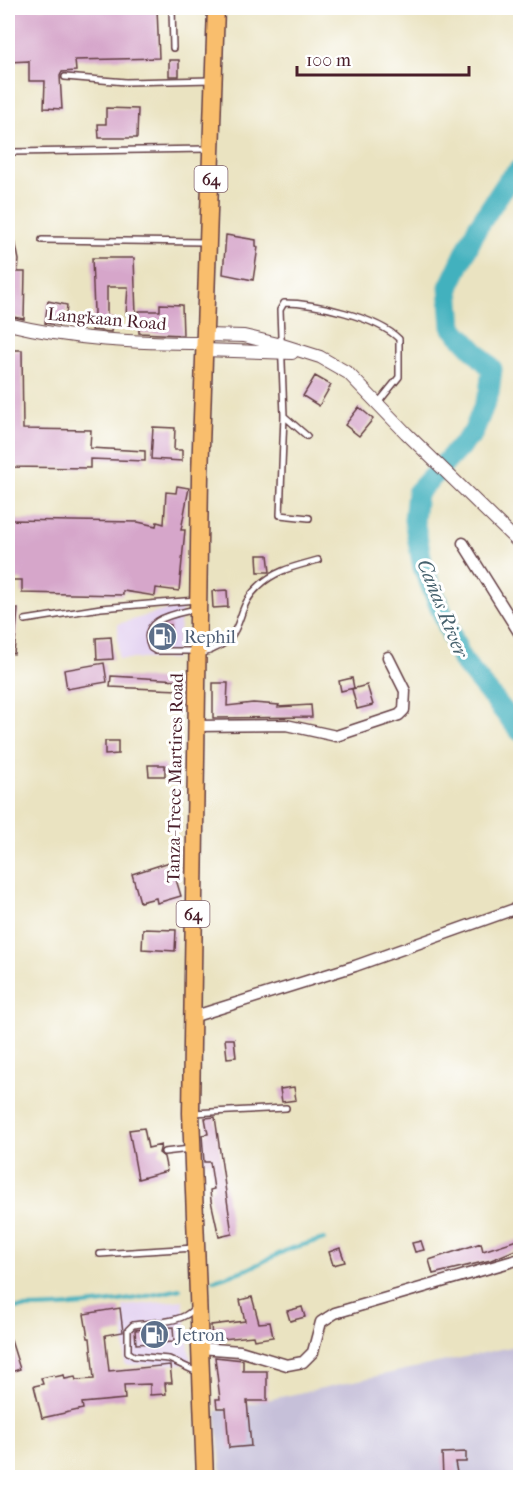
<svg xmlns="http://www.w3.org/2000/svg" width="528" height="1485" font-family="'IM FELL French Canon',serif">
  <rect width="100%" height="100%" fill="#fff"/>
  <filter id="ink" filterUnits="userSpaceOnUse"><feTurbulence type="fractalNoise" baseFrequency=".0167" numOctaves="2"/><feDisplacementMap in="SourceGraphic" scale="12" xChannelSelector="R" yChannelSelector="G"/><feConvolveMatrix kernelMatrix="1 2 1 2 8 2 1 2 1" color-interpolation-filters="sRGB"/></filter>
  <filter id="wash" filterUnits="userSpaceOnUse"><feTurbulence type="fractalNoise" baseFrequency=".008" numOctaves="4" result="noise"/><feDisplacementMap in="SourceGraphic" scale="24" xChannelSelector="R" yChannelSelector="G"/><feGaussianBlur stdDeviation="1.35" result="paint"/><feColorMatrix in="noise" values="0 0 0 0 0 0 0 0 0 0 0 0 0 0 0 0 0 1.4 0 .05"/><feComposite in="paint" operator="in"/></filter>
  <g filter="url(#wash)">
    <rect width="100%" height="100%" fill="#eae3c1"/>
    <path fill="#e4d3f1" d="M183,605L175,659H118V624Z
      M183,1300L191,1364L125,1365L123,1306Z"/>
    <path fill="#c6c0d9" d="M520,1345V1476L516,1477H222L216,1411Z"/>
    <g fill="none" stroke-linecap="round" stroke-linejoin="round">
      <path stroke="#42b1be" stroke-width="4" d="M214,1280L248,1269L289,1249L324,1239
        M8,1308C66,1309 123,1303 180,1289"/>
      <path stroke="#42b1be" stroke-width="21" d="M520,169L508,181L477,228L449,287L452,327L492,369L489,393L473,433L417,493L414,520L423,567L462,660L520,731"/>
    </g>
    <g id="blocks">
      <path fill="#d6a6ca" d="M8,8H157L159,58L75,60L76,71L62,72L60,76L62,109L44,108L45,81H29V61L8,62Z
        M169,60H179V76H169Z
        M106,108L138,109L137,138H99L98,124H106Z
        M12,225L19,260L18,272H25L24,319L8,316V226Z
        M226,235L256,240V246L258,247L253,280L223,274Z
        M92,258H134L136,316L126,315L128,287H107V318L113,319L111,332L92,330L94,312Z
        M48,301L67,305L65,326L45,323Z
        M160,304L182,305L183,335L139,333V311H160Z
        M8,350H22L23,429L91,430L90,448L145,451V461L90,459V468L8,467Z
        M315,376L331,385L319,406L303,396Z
        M359,407L373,419L359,436L345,425Z
        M153,427L175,428L174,450H182V461L151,459Z
        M177,486L189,488L181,530H185L179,591L156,588L155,596L123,591V595L22,593V580H8V520L138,522L156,526L157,522L164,524L166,492L176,493Z
        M257,555H268L270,572H258Z
        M227,590L228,607L213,608L212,591Z
        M8,608L18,609L14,654L8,653Z
        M162,624L171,625L169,646L156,645L157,629Z
        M111,637L113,659L97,660L96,638Z
        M104,663L107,682L67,689L64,670Z
        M111,676L179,680L178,690L110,687Z
        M352,678L354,688L341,691L339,681Z
        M213,683H228L227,706L253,703L279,705L278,707L311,705L312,717L213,718Z
        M367,685L373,705L357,709L352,689Z
        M105,741H118V754L105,755Z
        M148,765H165V776H149Z
        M176,860L181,874L175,876L181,896L157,903L156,898L140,902L132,874Z
        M143,929L176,930L175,951L142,949Z
        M225,1039H234L236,1057L227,1058Z
        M294,1087L296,1100L282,1102L280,1089Z
        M215,1117L232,1234L219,1237L211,1201L210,1190L214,1189L210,1162H204L202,1135L208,1134L205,1118Z
        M144,1128L148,1148L161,1145L159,1153L164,1157L167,1171L138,1179L129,1130Z
        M520,1239V1248L491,1260L433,1274L429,1260L481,1243L483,1251Z
        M421,1241L424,1250L415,1252L412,1243Z
        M340,1248L345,1262L333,1265L329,1252Z
        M252,1297L259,1323L270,1322L273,1337L254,1340L253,1336L212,1340L211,1325L245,1321L240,1300Z
        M302,1307L305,1317L290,1321L287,1311Z
        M120,1308L123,1332L105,1335L109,1371L170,1365L172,1383H165L166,1394L150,1395V1384L124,1385L125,1399L82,1403L83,1409L42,1418L34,1386L43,1384L41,1378L54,1375L55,1377L64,1375L65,1379L75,1377L76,1380L94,1379L90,1338H88L84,1314Z
        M173,1327L174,1342L136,1344L135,1330Z
        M8,1337H10L20,1369L8,1373Z
        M215,1357L243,1360V1371H267V1401H247L251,1446L229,1448L226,1408H217L216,1399H220Z
        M466,1452V1462H455L458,1478H443L442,1453Z"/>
    </g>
  </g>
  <g filter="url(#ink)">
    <use href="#blocks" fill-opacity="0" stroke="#623c42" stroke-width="1.5"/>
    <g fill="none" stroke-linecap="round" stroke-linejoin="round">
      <defs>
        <path id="service" d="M172,8L173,48
          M65,77L126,82L212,80
          M12,152L208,149
          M42,240L206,242
          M284,416L307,436
          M309,518L280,515L284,416L280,310L284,303C314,303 377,317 399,339V377L378,403
          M25,620L101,608L196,600
          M195,651H156L151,648C138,618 176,614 196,609
          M201,654C251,639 230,612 259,586C275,570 297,566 318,560
          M193,1113L286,1108
          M164,1152L190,1149
          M100,1254L194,1248
          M194,1308C183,1324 151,1322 133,1325L128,1330V1352L134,1356L169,1359L197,1372"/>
        <path id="minor" d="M463,543L520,634
          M195,726L286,725L336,736L399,715L404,710L405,691L388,657
          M192,1017L355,966L520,907
          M200,1348L240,1351L287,1365L303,1362L313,1352L321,1322L335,1313L520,1259"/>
        <path id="tertiary" d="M8,324C74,340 136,343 204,343
          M205,335L244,336L282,345L320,357L348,373L406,433L520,544
          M204,350L292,353"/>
        <path id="primary" d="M205,1478L191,1113L200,476L216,8"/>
      </defs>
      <use href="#service" stroke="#623c42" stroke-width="8"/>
      <use href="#minor" stroke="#623c42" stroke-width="13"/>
      <use href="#tertiary" stroke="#623c42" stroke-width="14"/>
      <use href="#primary" stroke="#623c42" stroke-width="19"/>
      <use href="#service" stroke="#fff" stroke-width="5"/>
      <use href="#minor" stroke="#fff" stroke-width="10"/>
      <use href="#tertiary" stroke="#fff" stroke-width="12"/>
      <use href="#primary" stroke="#f9be6d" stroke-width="16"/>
    </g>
  </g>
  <defs>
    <symbol id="fuel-disc" viewBox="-11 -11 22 22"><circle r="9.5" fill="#5c6f8a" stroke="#fff"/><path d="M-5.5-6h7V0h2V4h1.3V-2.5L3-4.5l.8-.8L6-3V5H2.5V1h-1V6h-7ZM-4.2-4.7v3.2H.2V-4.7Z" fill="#fff"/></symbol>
  </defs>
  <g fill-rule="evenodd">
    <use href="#fuel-disc" x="146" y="620" width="33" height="33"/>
    <use href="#fuel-disc" x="138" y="1318" width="33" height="33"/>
  </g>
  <g text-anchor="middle" stroke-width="6" stroke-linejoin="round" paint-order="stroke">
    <g fill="#fff" stroke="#80626b" stroke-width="1.5">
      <rect x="194.5" y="166" width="33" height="26" rx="4.5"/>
      <rect x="176.5" y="901" width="33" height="26" rx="4.5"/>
    </g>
    <g font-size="16" font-weight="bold" fill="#4a1f2b">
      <text x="211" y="185">64</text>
      <text x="193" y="920">64</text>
    </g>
    <g font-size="18" fill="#4a1f2b" stroke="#fff">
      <text transform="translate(107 319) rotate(5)" y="6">Langkaan Road</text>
      <text transform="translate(175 778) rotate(-89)" y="6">Tanza-Trece Martires Road</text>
    </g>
    <g font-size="18" fill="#4e5e75" stroke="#fff" text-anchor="start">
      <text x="184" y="643">Rephil</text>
      <text x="176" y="1341">Jetron</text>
    </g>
    <g font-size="20" font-style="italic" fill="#46616d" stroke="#fff">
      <text transform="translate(443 608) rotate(68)" y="7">Cañas River</text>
    </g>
  </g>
  <rect width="528" height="1485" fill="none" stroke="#fff" stroke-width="30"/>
  <path d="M297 66v9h172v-9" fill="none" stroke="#4a1f2b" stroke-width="3"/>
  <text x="306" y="66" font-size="18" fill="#4a1f2b" stroke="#ffffff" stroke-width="4.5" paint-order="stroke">100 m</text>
</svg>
